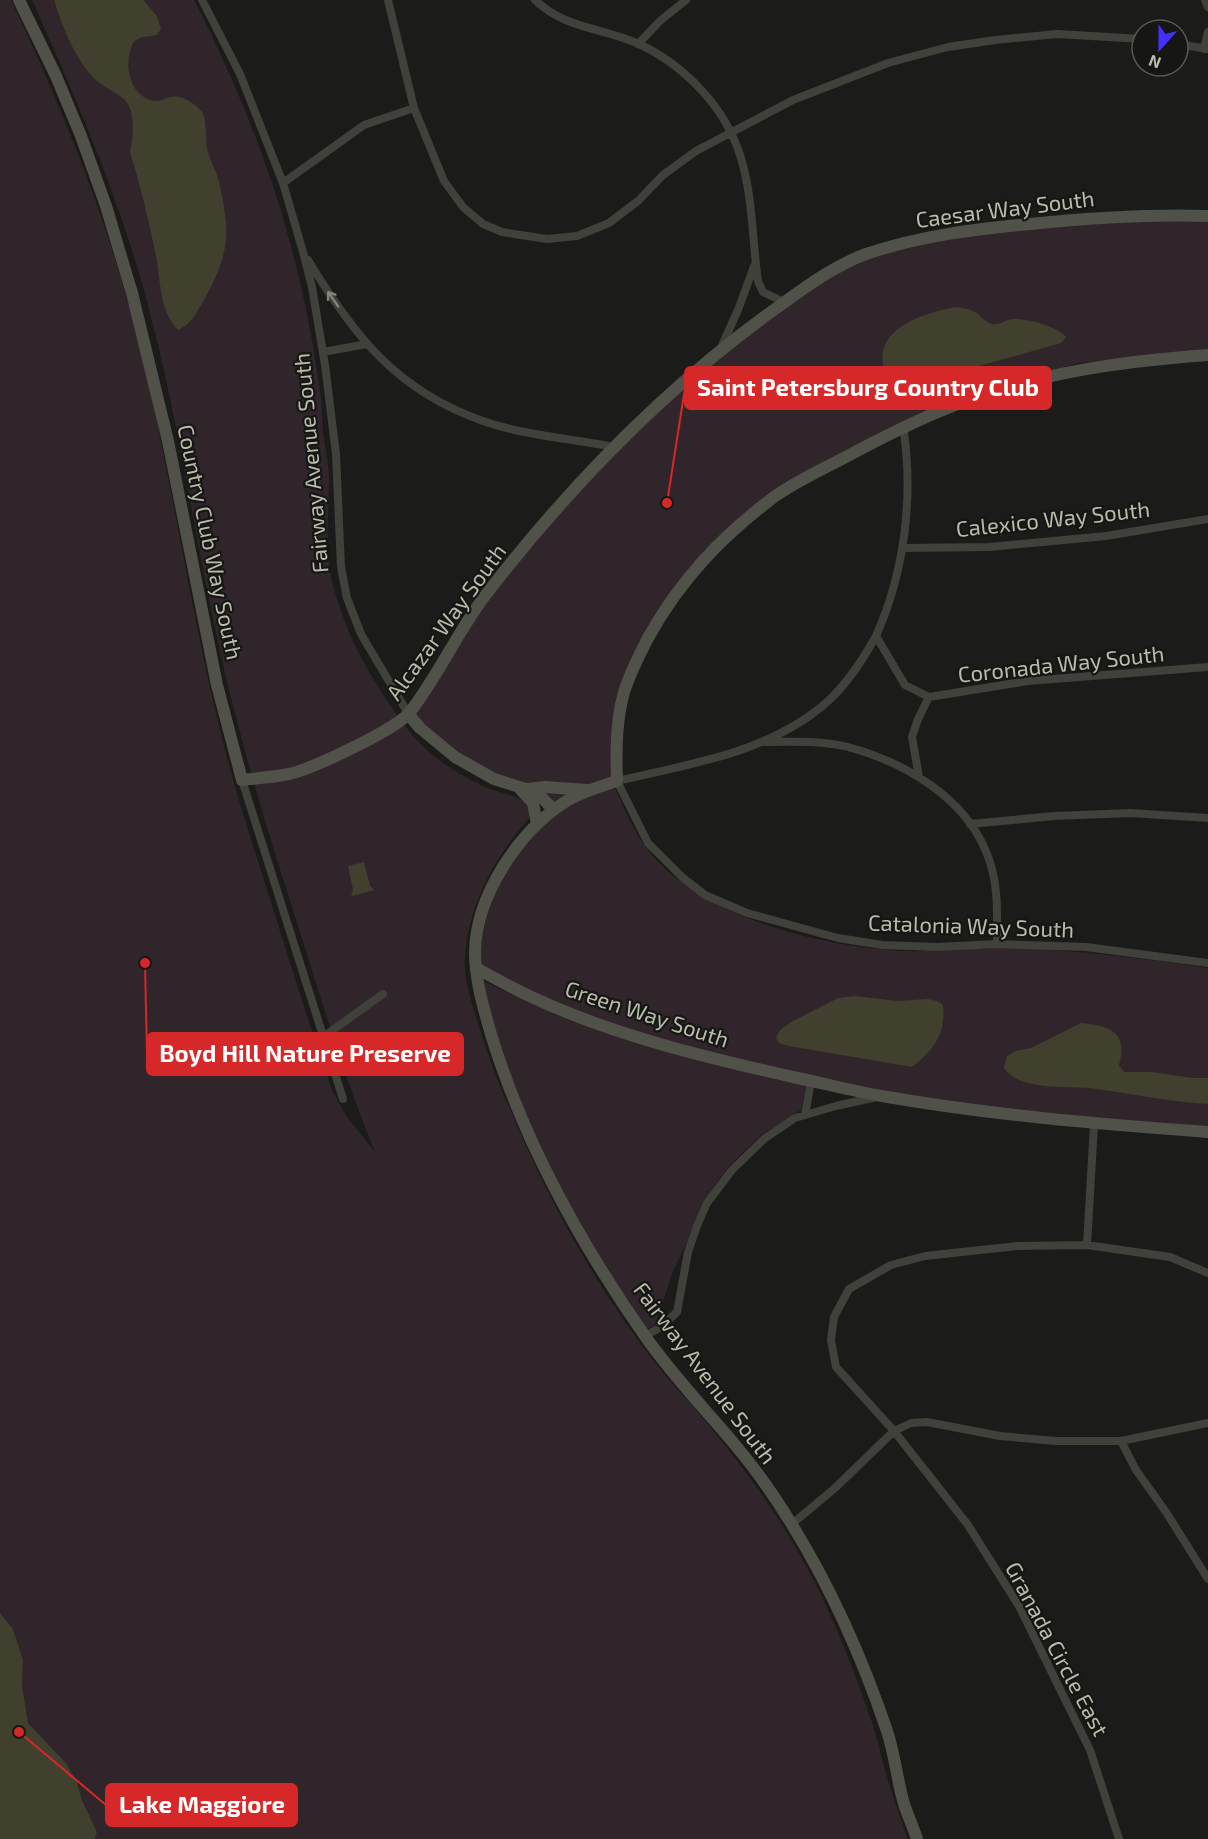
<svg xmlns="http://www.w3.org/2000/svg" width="1208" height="1839" font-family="'Exo 2',sans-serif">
  <rect width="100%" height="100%" fill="#1b1c19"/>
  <path fill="#30252a" d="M0,0H11C62,107 106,216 136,332C171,468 189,609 224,746C237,798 254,848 270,899C290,963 310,1027 332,1090L347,1117L375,1152C348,1086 327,1019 306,951C282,876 258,802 238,725C200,583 184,436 145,294C117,192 75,96 32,0H194C260,129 300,247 320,390C322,404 322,418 323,432C325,447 329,463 329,478C329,507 326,537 329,566C333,591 342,614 351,637C368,674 406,737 439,760C454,771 471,781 488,788C503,794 523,795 531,810L529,818C495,857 468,905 465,958C463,985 478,1021 486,1048C496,1079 510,1109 523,1139C559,1220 604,1298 659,1368C671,1383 685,1397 697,1411C728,1448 758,1487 784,1528C821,1587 848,1651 870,1717C877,1735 880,1754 886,1773C892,1795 900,1817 908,1839H95L97,1832L82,1800L77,1782L66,1763L28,1723L22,1685L23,1660L13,1629L0,1613Z
    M1143,221H1208V350L1079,363L973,392L884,431L716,539L683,575L674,587L636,651L613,778L550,809L502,777L457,753L424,724L414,714L486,602L558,515L619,449L723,353L828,278L865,260L907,247L985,233L1091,223Z
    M615,788C623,805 630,824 641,840C690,916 820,947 905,951C941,952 978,947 1014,948C1079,950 1143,959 1208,968V1127C989,1111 770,1084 564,1007C536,996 508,982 481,969C477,901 524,823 588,796C597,793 606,790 615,788Z
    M483,981L559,1016L660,1049L806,1085L801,1110L761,1135L729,1166L703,1201L687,1242L673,1271L655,1325L647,1329C578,1227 505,1104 483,981Z"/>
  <path fill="#413f2e" d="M54,0H143L157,16L161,29L157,35C146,37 134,36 131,48C124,69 131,99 157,101C162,101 166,98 170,97C181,94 195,103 202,112C207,118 205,142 208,152C211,163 218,174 220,186C223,200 228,227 226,240C224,261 214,282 204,300C196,313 192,324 178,330C158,310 161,276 155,251C148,218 140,184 130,152C133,139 135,119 129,106C124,95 106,89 97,81C75,60 63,28 54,0Z
    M955,307C963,308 971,309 978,314C981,317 985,321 989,323C998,327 1004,320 1012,319C1025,318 1058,326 1066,337L1061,343L965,370L900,397L895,396C890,390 889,382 886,375C868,330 921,314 955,307Z
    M364,862L370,886L374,890L353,896L351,894L353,889L348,866Z
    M855,996L897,1001L928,999L937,1001L943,1005C946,1034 934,1050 912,1067L789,1046L779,1043L776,1038L780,1030L791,1022L838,998Z
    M1081,1023C1111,1026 1128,1032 1119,1065L1124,1072H1153L1192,1078H1208V1104C1170,1102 1134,1094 1097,1089C1072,1085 1019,1092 1004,1068L1007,1056L1016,1051L1031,1048Z
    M0,1613L13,1629L23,1660L22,1685L28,1723L66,1763L77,1782L82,1800L97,1832L95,1839H0Z"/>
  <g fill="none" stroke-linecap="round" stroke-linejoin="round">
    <path stroke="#3f413a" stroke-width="8" d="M202,0L240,74L283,183L303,252L312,287L325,365L336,454L341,567L347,598L361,634L409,715
      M388,0L414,108L444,181L463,207L483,224L502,232L547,239L577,236L609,223L638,201L663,175L696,151L793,100L888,63L948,47L995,40L1057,34L1142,39
      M535,0C567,30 602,27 639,44C684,65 725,107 740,155C753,195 752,240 758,281L763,292L784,302
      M1205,0L1208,7
      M638,44L660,21L686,0
      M1178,44L1208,49
      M1204,49L1208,32
      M283,183L364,125L414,108
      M308,260C354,336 397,391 483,421C522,435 574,439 614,447
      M720,350L738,310L754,266
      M323,352L367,344
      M903,426C914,495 905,571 876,636L905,685L929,697
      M902,548L989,547L1106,536L1208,519
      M876,636C861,663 844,689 820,708C763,754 685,765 617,781L648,843L683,878L705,895L747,913L838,938L882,945L937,947L997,944L1086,947L1208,963
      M929,697L1028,681L1208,667
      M766,742C793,742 821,740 848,747C904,762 965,797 987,854C999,883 997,914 997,944
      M919,777L912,737L918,719L929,697
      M242,780L343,1099
      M970,824L1054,816L1130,813L1208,818
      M323,1037L383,994
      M805,1115L811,1081
      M1087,1245L1094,1124
      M645,1336L661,1327L677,1312L688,1252L697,1226L707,1203L732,1170L764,1139L795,1118L836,1106L877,1097
      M1121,1441L1136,1470L1166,1512L1208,1579
      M792,1524L835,1488L894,1431L911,1423L927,1422L1000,1436L1056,1441H1121L1208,1423
      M1119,1839L1090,1750L1019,1606L968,1525L894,1431L836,1367L831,1340L834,1317L849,1289L891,1265L925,1256L1018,1246L1087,1245L1170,1257L1208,1273"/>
    <path stroke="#505148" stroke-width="12" d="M19,0L56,76L81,136L106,206L132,293L168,441L217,685L242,780C258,778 274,777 289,774C312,769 397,729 410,712C438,676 457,633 484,597C567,489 664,389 775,309C803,289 833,266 866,254C919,236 975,229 1030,224C1089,218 1148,214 1208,216
      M409,715L420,728L455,757L494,779L532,791L538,794L554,810
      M520,789L533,803L537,824
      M527,789L545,787L587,790
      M476,968C496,979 516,990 536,999C616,1036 708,1058 793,1077C823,1083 852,1091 882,1096C990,1115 1099,1124 1208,1132
      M917,1839C913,1827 908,1816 904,1804C897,1780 895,1755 887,1731C863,1660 833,1592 794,1528C777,1500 757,1471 736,1446C706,1410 672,1375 645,1336C580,1243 523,1141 490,1031C483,1006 475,979 475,952C476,896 518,832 565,802C581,792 599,787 617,781C616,752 616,724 623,696C628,676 639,656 648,638C680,580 721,537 774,497C799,479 830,466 857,451C908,424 959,400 1016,385C1079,367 1143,360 1208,355"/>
  </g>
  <defs><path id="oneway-shaft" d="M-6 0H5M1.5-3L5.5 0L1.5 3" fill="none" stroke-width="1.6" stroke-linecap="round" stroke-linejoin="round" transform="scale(1.5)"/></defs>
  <use stroke="#838578" href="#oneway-shaft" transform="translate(333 299) rotate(-125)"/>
  <g text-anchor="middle" stroke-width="4.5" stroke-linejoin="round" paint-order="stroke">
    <g font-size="22" fill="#babcab" stroke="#161714">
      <text transform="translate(1005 209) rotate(-7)" y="8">Caesar Way South</text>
      <text transform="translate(311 463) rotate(-95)" y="8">Fairway Avenue South</text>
      <text transform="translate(1053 519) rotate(-6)" y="8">Calexico Way South</text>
      <text transform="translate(210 542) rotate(78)" y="8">Country Club Way South</text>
      <text transform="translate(446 622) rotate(-54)" y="8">Alcazar Way South</text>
      <text transform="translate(1061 664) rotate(-6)" y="8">Coronada Way South</text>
      <text transform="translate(971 926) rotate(2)" y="8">Catalonia Way South</text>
      <text transform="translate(647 1014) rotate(18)" y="8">Green Way South</text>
      <text transform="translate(705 1373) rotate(53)" y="8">Fairway Avenue South</text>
      <text transform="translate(1057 1649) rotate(62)" y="8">Granada Circle East</text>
    </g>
  </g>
  <path fill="none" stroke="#d62828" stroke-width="2" d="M667 503L685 388M145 963L147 1054M19 1732L106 1805"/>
  <g fill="#d62828" stroke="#161714" stroke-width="2">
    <circle cx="667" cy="503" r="6"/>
    <circle cx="145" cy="963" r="6"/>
    <circle cx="19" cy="1732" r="6"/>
  </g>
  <g fill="#d62828" stroke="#d62828" stroke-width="2">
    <rect x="685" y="367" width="366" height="42" rx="6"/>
    <rect x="147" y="1033" width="316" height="42" rx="6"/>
    <rect x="106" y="1784" width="191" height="42" rx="6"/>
  </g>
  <g font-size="24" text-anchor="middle" font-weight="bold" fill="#fff">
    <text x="868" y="396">Saint Petersburg Country Club</text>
    <text x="305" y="1062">Boyd Hill Nature Preserve</text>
    <text x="202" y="1813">Lake Maggiore</text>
  </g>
  <g transform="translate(1160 48) rotate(201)"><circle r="28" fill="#161714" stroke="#585950" stroke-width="1.5"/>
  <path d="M0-4.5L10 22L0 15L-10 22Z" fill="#4330fe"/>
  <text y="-9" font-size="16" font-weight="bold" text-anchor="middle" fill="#babcab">N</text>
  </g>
</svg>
